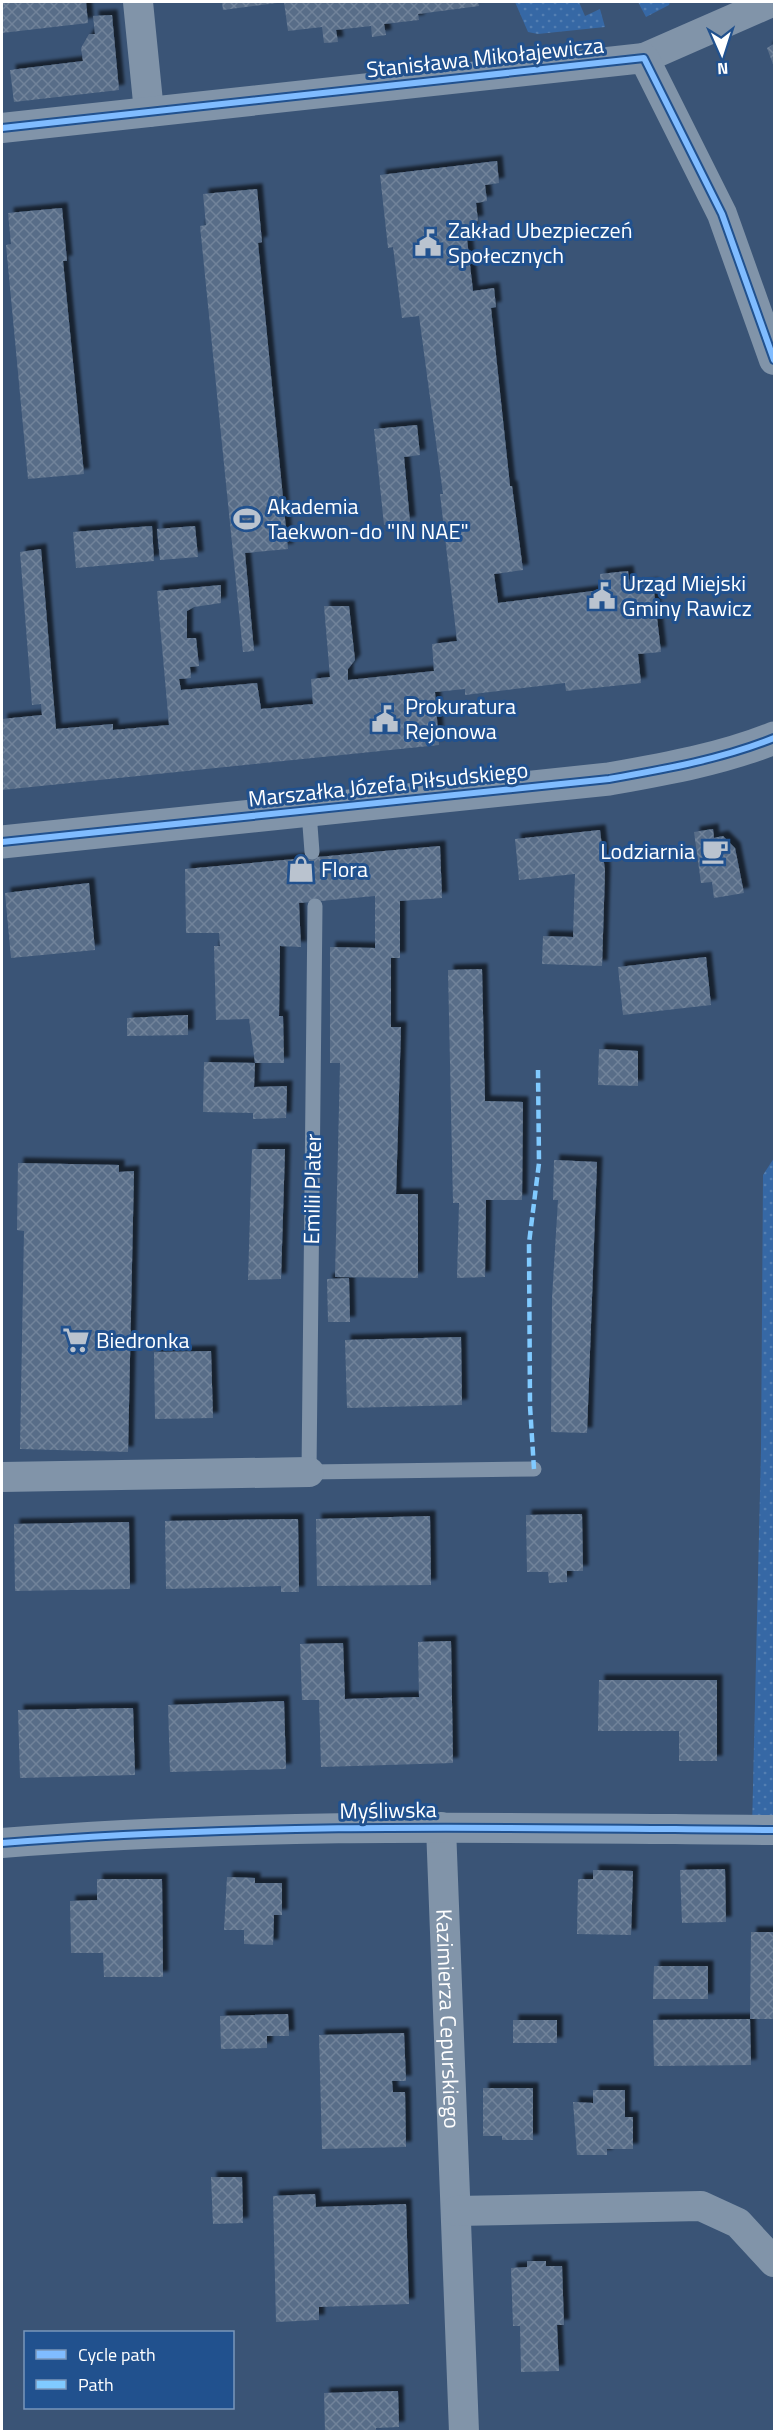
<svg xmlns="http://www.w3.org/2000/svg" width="776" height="2433" font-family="'Titillium Web',sans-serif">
  <defs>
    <pattern id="grass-dots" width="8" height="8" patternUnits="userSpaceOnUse" patternTransform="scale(1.5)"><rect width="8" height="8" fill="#3668a5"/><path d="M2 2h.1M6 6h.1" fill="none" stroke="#547fb2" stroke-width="1.8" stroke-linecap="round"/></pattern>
    <pattern id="building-cross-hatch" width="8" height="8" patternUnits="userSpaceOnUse" patternTransform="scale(1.5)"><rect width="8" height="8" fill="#586d88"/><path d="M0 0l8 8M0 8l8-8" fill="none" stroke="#71839a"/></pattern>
    <filter id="shadow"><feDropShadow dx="5.5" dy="-5.5" stdDeviation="1.5" flood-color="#0009"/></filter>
  </defs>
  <rect width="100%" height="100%" fill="#3a5476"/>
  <path fill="url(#grass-dots)" d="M515,2H579L585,16L600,9L605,27L538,34L528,32Z
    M638,2H670L669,5L646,17Z
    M774,1158V1830L752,1829L761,1450L763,1175Z"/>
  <path fill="url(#building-cross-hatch)" filter="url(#shadow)" d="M2,2H86L88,23L2,33Z
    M222,2H277V3L223,10Z
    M284,2H478L479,6L418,14L419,20L384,24L386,35L372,37L371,26L336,30L338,42L324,43L322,27L288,31Z
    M112,15L119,90L14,102L10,70L83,61L81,48L89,34H95L93,16Z
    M774,44V67L767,48Z
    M497,161L499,183L485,185L487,201L476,203L478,221L471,222L473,238L467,239L473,291L494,288L496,307L491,308L510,486H512L523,570L494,574L498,603L601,590L600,574L628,571L630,587L653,583L661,652L638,654L641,683L566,691L565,683L465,695V689L435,692L439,745L2,790V719L42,715L41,704L32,705L20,552L41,549L56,729L113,724V730L169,725L157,591L221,585V603L194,607L187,611V638H196L199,666L190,667L191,678L179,679L181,690L257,683L261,709L313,704L311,679L330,677L324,606H349L355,660L348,669V680L434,671L432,644L457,641L440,494H443L419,316L402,318L393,247L388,248L380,175Z
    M257,189L262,242L258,243L288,549L245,553L254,651L243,652L200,226L206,225L203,194Z
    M62,208L67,261H63L84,474L28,479L6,245L11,244L8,213Z
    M417,425L420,455L404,457L410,522L384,525L374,429Z
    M152,526L154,561L76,568L73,532Z
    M195,526L198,557L160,560L157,529Z
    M713,829L714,838L723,836L735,848L744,893L714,898L712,882L701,883L694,832Z
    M600,830L605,871L602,966L542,964L543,936L573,937L575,874L519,880L515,839Z
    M440,846L442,898L400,901V958H391V1027H401L396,1194H418V1278L335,1277L340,1063H330V947L375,948V896L299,903L301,947L280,946L279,1016H283L284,1063H255L254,1087L287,1086L286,1118L253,1119V1113L203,1112L204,1062L255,1063L249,1019L216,1020L214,946H220L219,933H186L185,869Z
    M89,883L95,950L11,958L5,893Z
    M706,957L711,1005L623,1015L618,967Z
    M482,969L485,1101L523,1102L522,1200H486L485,1277L457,1278L459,1203H453L448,970Z
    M188,1015V1035L127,1036V1018Z
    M599,1049L638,1051V1086L598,1085Z
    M252,1149H285L281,1279L248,1280Z
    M554,1160L597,1162L587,1433L551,1432L552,1298L558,1200H553Z
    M18,1163L119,1165V1172L134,1171L128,1452L20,1449L24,1231L17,1230Z
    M349,1278L350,1322H328L327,1279Z
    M461,1337L462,1405L347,1408L345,1340Z
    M211,1351L213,1418L155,1419L154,1352Z
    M582,1514L583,1571H567V1582L549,1583L548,1572H527L526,1515Z
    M430,1516L431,1585L317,1586L316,1519Z
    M298,1519L299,1592H281V1586L166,1589L165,1521Z
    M129,1522L130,1589L15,1591L14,1524Z
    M451,1641L453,1763L321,1767L319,1700H302L300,1644L343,1643L345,1699L419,1697L418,1642Z
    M599,1680H717V1761H679V1731H598Z
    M284,1701L286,1769L170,1772L168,1705Z
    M133,1708L135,1775L20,1778L18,1710Z
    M725,1869L726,1922L682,1923L680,1870Z
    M593,1870L633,1871L631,1935L577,1934L578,1879H593Z
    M227,1877L255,1878V1883H282V1915H274L273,1945L244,1944V1930H224Z
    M97,1879H162L163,1977H104L103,1953H71L70,1901L97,1900Z
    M751,1932H774V2019H750Z
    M654,1966H708V1999H653Z
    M288,2014L289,2036H267V2048L221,2049L220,2016Z
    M750,2019L751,2065L654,2066L653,2020Z
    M513,2020H557V2043H513Z
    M404,2033L406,2081H392L393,2092H405L406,2147L322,2149L319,2035Z
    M483,2088H533V2140H502V2136H483Z
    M593,2090H625V2117H633V2149H607V2155H577L573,2102L593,2103Z
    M211,2177H242L243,2223L213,2224Z
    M315,2194L316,2207L406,2204L409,2304L319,2307V2320L276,2322L273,2196Z
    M527,2261H546V2266H562L564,2325H557L559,2371L521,2372L520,2326H513L511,2268L527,2267Z
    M398,2391L399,2427L376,2428V2432H325L324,2393Z"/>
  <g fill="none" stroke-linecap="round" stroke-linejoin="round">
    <path stroke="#8194a9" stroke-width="15" d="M309,812L312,852
      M315,906L309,1472L534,1469"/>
    <g stroke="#8194a9" stroke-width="30">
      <path d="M138,2L149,112"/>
      <path d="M644,58L772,2"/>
      <path d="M2,128L644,58L722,214L774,360"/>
      <path d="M2,1477L309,1472"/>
      <path id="s1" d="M441,1827L464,2432"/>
      <path d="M2,1843C259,1822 517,1828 774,1830"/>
      <path d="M456,2211L701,2206L738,2223L774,2262"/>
    </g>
    <path stroke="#8194a9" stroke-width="33" d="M2,842L609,779C665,769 722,759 774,738"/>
    <path stroke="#80caff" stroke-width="4.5" stroke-dasharray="9 4.5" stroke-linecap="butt" d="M534,1469L530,1406L529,1243L539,1163L538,1070"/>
    <defs>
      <path id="cycleway" d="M2,128L644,58L722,214L774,360
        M2,842L609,779C665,769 722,759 774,738
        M2,1843C259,1822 517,1828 774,1830"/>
    </defs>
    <use href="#cycleway" stroke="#21518e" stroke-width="10"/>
    <use href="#cycleway" stroke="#80bcff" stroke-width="6"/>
  </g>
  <defs>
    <symbol id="civic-bare" viewBox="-9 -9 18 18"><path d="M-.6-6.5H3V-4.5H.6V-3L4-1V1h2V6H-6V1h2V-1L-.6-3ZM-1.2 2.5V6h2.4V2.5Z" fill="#bac3cf" stroke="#21518e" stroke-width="2.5" paint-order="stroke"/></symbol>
    <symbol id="stadium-bare" viewBox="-9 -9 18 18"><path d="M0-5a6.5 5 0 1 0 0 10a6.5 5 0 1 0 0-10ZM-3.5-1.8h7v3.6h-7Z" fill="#bac3cf" stroke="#21518e" stroke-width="2.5" paint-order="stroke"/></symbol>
    <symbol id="cafe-bare" viewBox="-9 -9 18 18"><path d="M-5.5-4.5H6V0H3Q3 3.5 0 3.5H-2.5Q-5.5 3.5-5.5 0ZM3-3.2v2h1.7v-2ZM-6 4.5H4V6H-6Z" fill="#bac3cf" stroke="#21518e" stroke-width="2.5" paint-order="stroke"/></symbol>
    <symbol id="shop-bare" viewBox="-9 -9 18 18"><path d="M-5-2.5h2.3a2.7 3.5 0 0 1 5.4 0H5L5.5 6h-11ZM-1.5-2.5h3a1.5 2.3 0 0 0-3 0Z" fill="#bac3cf" stroke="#21518e" stroke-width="2.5" paint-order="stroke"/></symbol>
    <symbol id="supermarket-bare" viewBox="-9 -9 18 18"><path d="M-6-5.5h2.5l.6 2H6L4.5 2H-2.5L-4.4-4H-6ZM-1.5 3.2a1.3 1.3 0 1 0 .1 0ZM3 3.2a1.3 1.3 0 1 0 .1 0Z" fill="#bac3cf" stroke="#21518e" stroke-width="2.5" paint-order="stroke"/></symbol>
  </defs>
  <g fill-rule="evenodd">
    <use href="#civic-bare" x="409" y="224" width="38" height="38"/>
    <use href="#stadium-bare" x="228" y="500" width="38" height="38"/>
    <use href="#civic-bare" x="583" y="577" width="38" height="38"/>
    <use href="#civic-bare" x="366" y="700" width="38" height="38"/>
    <use href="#cafe-bare" x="696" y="832" width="38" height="38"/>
    <use href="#shop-bare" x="282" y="850" width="38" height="38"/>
    <use href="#supermarket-bare" x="57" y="1321" width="38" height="38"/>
  </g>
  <g text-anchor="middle" stroke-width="6" stroke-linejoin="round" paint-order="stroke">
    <g font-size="22" fill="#fff" stroke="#21518e">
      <text transform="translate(485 57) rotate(-6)" y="8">Stanisława Mikołajewicza</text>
      <text transform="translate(388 784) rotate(-6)" y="8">Marszałka Józefa Piłsudskiego</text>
      <text transform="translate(312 1189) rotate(-89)" y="8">Emilii Plater</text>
      <text transform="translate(388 1810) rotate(-1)" y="8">Myśliwska</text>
      <text dy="8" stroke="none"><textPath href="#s1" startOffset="192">Kazimierza Cepurskiego</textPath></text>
    </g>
    <g font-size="22" fill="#fff" stroke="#21518e" text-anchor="start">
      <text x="448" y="238">Zakład Ubezpieczeń<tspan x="448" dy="25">Społecznych</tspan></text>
      <text x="267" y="514">Akademia<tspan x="267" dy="25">Taekwon-do "IN NAE"</tspan></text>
      <text x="622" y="591">Urząd Miejski<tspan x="622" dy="25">Gminy Rawicz</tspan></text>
      <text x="405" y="714">Prokuratura<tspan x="405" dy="25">Rejonowa</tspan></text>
      <text x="695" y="859" text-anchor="end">Lodziarnia</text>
      <text x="321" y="877">Flora</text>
      <text x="96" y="1348">Biedronka</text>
    </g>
  </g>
  <rect width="776" height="2433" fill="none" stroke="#ffffff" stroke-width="6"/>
  <rect x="24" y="2331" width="210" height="78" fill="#21518e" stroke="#7a97bb" stroke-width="1.5"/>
  <rect x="36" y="2350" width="30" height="9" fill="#80bcff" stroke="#7a97bb" stroke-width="1.5"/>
  <text x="78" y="2361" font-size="18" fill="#ffffff">Cycle path</text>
  <rect x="36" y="2380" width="30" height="9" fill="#80caff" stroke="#7a97bb" stroke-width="1.5"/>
  <text x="78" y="2391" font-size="18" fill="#ffffff">Path</text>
  <g transform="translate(722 54) rotate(177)" stroke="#21518e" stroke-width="4.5" paint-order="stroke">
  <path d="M0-4.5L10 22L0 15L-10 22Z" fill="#ffffff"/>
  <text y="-9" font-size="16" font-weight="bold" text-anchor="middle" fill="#ffffff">N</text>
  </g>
</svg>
